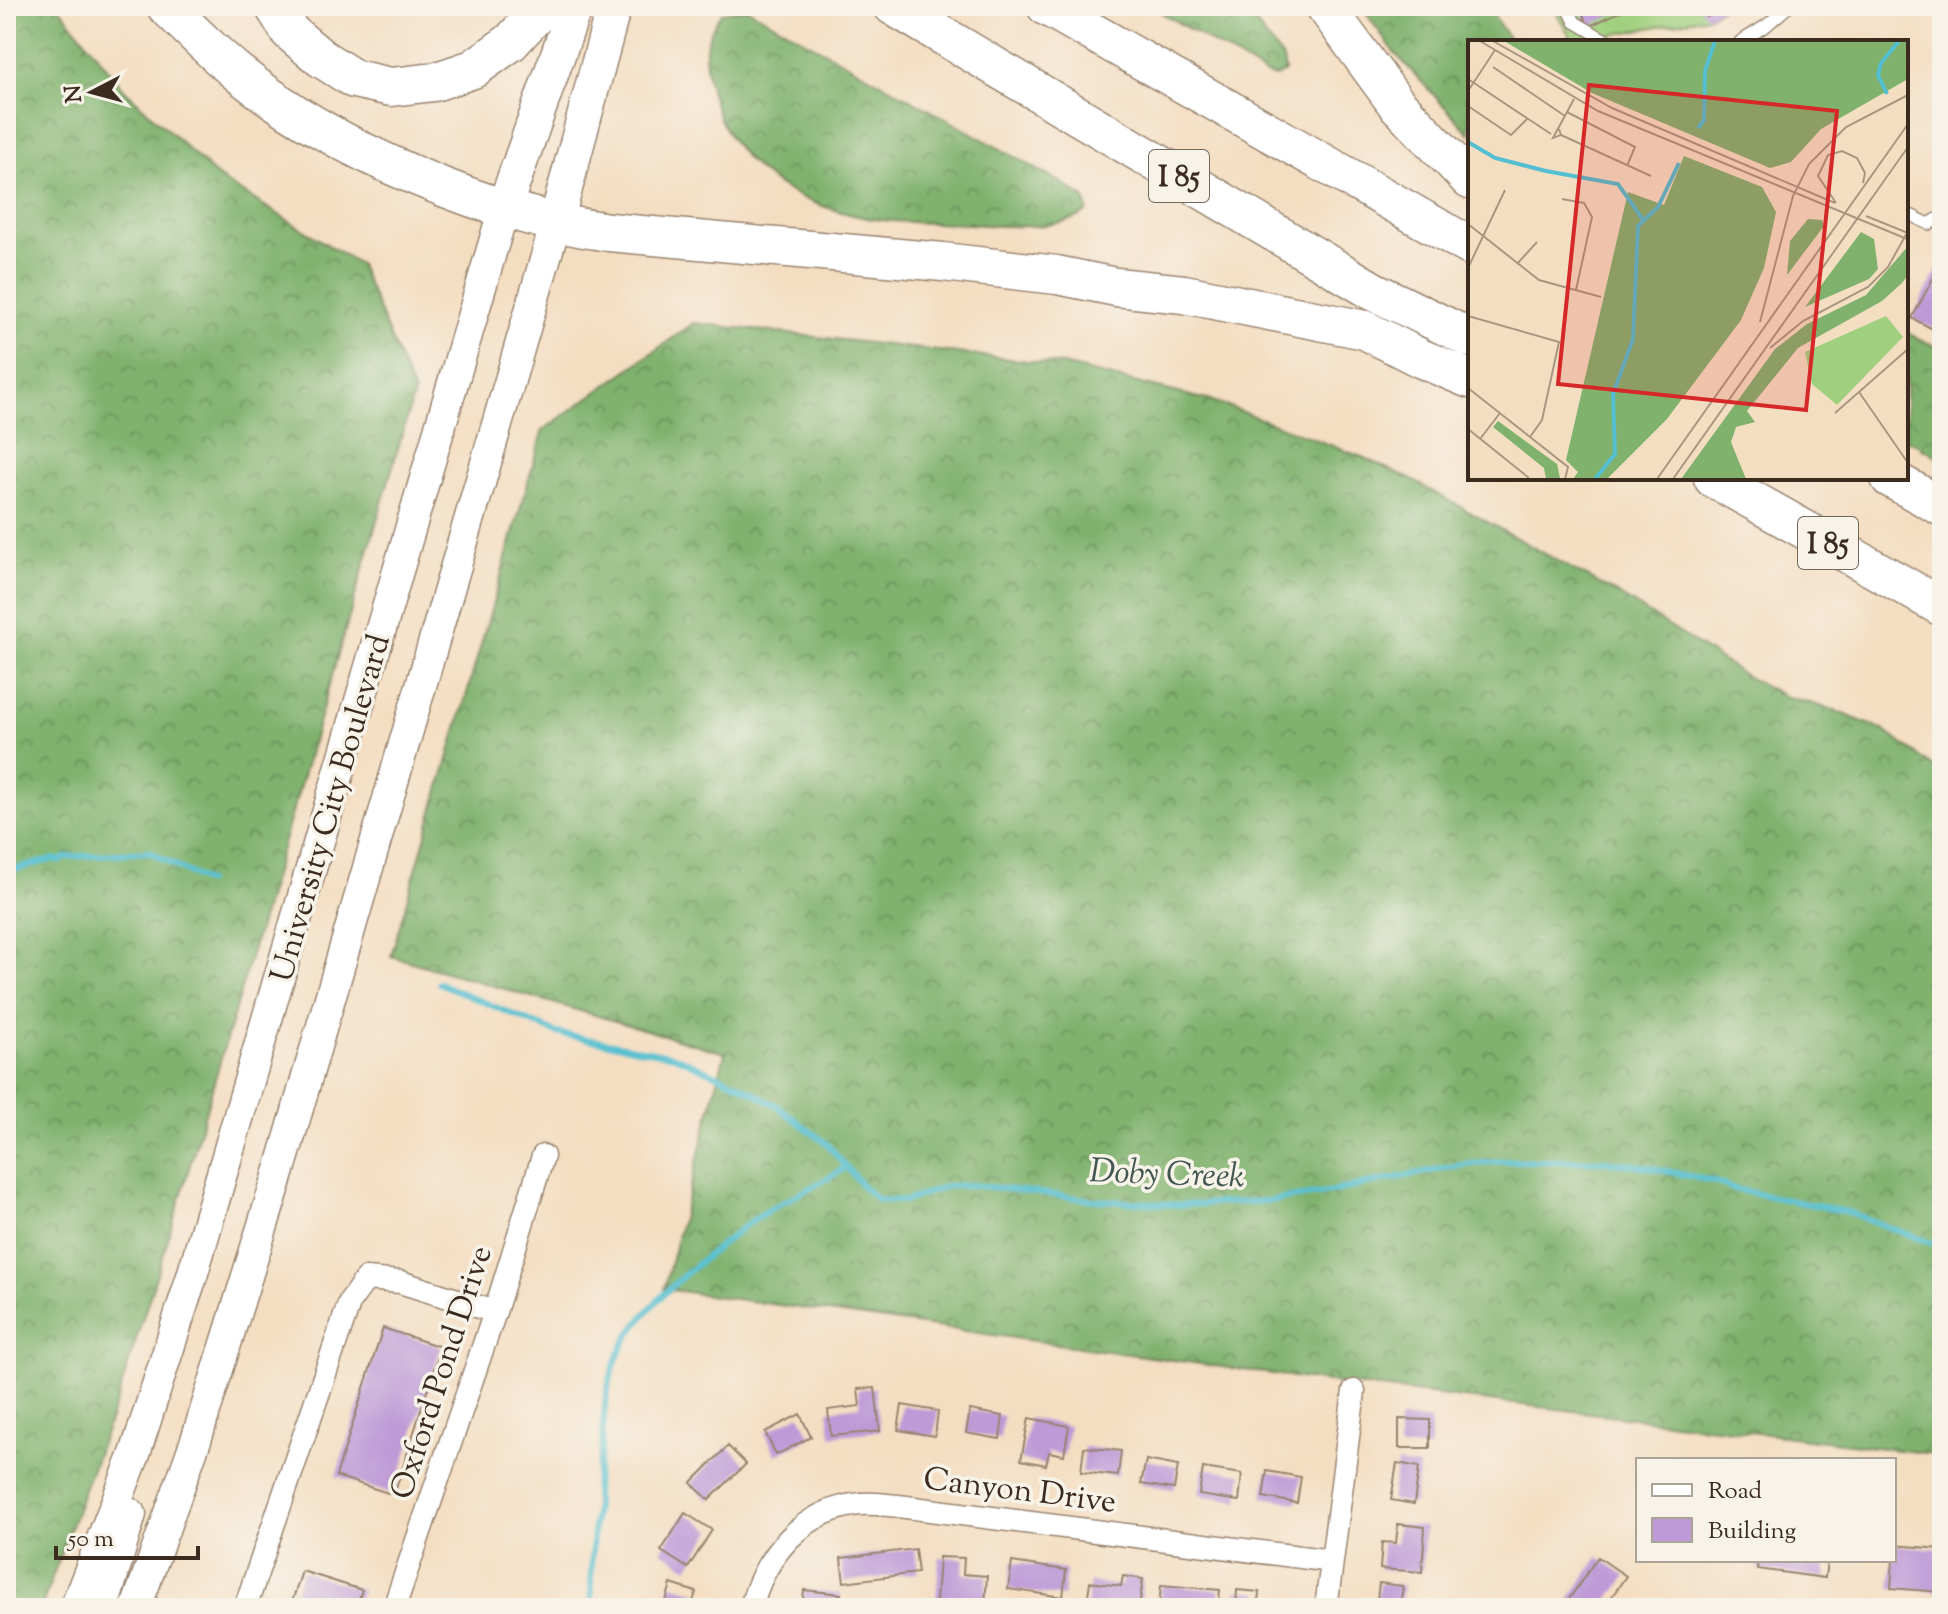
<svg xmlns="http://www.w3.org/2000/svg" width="1948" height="1614" font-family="'Sorts Mill Goudy',serif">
  <defs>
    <pattern id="forest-crowns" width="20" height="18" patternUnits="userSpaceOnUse" patternTransform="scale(2)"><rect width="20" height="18" fill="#80b26e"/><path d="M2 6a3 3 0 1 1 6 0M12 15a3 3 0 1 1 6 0" fill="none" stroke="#6a915a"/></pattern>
  </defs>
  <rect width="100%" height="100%" fill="#f7f3e8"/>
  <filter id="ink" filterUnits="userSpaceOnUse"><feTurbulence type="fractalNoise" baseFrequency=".0125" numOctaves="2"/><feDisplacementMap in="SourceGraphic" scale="16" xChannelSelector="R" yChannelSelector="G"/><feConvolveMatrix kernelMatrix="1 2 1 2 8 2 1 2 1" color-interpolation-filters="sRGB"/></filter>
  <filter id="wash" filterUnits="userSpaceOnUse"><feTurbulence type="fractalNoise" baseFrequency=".006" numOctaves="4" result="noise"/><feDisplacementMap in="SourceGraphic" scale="32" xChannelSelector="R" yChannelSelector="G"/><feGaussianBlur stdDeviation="1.8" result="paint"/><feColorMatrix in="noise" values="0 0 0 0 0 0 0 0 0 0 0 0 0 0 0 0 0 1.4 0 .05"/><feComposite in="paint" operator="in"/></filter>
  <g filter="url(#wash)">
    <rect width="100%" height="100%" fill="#f4dec2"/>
    <path fill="url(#forest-crowns)" stroke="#5e6e46" stroke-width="2" d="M6,6H58L125,90L219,178L359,264L414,393L176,1213L119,1394L41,1608H6Z
      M1150,6H1242L1283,59L1285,72L1275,77L1265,74Z
      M1361,6H1487L1511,42H1470V134L1394,52Z
      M748,9L1060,182L1084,198L1088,211C1059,232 1005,226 970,224C937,222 900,224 867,218C795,204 730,168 711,93C703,61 701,41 721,13Z
      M694,323L1063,365L1216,402L1362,457L1412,480L1628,600L1749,678L1784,696L1828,708L1883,730L1942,773V1455L1329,1382L664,1289L725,1053L391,956L543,430Z
      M1906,332L1942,350V459L1906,439Z"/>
    <path fill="#a0d07f" stroke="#6e7d4e" stroke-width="2" d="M1552,6H1725L1707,17L1574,42Z"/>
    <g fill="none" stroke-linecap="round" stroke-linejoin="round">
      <path stroke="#54bfd0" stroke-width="6" d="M6,872L53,859L60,861L67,857L150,852L206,882
        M439,983L557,1033L674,1056L740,1085L777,1106L827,1144L865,1189L878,1200L906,1201L946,1186L974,1185L1094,1200L1179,1205L1269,1201L1324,1193L1454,1166L1502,1161H1605L1648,1167L1712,1181L1734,1189L1848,1212L1942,1247
        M593,1608C589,1574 592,1539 596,1505C596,1501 595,1497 595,1493C595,1475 602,1457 603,1438C603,1413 607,1385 616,1361C635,1310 699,1262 741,1229C773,1203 813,1190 846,1167"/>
    </g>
    <g id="blocks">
      <path fill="#be9ad7" d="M1580,6H1631L1588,27Z
        M1698,6H1725L1707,17Z
        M1938,269L1942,271V334L1912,318Z
        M383,1328L441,1347L394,1495L336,1476Z
        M875,1388L880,1431L831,1436L828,1410L860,1406L858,1389Z
        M902,1405L938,1411L935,1436L898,1430Z
        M970,1410L1003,1416L1000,1439L966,1433Z
        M800,1414L811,1437L776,1455L765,1432Z
        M1029,1418L1069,1426L1064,1455L1049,1452L1046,1465L1021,1460Z
        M1399,1419L1430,1420V1448H1399Z
        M728,1446L746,1464L709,1500L691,1483Z
        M1084,1447L1121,1451L1118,1476L1081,1472Z
        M1146,1460L1178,1466L1174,1489L1141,1484Z
        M1397,1463L1419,1467L1414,1504L1391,1500Z
        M1203,1468L1242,1474L1239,1501L1199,1495Z
        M1267,1471L1301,1477L1297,1503L1263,1497Z
        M685,1513L712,1530L688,1568L661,1551Z
        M1398,1524L1425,1527L1422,1572L1380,1569L1382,1542L1396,1543Z
        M1894,1545L1942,1549V1592L1891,1588Z
        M915,1549L918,1573L844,1582L841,1558Z
        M939,1557L964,1558L963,1574L987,1576L985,1606L936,1602Z
        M1598,1557L1626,1576L1604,1608H1582L1569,1599Z
        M1758,1560H1827L1825,1578L1757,1569Z
        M1012,1562L1066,1570L1063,1597L1008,1589Z
        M302,1571L362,1590L356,1608H290Z
        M1123,1576L1143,1579L1139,1608H1086L1090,1582L1121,1586Z
        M1379,1583L1403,1586L1400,1608H1376Z
        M671,1584L696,1592L691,1608H664Z
        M1161,1585L1220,1590L1218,1608H1159Z
        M804,1590L841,1594L839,1608H802Z
        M1237,1590L1259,1592L1258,1608H1236Z"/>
    </g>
  </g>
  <g filter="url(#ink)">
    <use href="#blocks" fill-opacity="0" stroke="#988470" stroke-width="2"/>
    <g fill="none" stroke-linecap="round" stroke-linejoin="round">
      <defs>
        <path id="lane" d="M1567,6L1575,22L1609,42
          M1740,42L1767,25L1789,6
          M1906,213L1929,224L1942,216"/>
        <path id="street" d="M245,1608L350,1301L366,1279L400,1282L495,1312
          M394,1608L495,1312L543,1156
          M751,1608C764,1556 803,1509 861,1504C873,1503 886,1505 898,1506L1332,1561
          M1326,1608L1354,1391"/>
        <path id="secondary" d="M75,1608L135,1454L192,1276L504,208
          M103,1608L131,1514
          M136,1608L197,1437L280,1170L556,222"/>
        <path id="primary" d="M504,208L575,6
          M556,222L614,6"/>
        <path id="highway" d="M166,6C191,30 215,55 242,76C336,151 490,216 609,232L943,262L1057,275L1116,287L1184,294L1365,330L1420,358L1470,379
          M274,6L290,32L321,58L354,79L391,87L434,82L473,69L511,42L544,6
          M893,6L1373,291L1470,338
          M1046,6L1470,246
          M1325,6L1396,103L1470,180
          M1713,478L1942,607
          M1890,478L1942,507"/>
      </defs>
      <use href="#lane" stroke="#988470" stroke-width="14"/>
      <use href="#street" stroke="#988470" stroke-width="25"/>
      <use href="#secondary" stroke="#988470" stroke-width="33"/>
      <use href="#primary" stroke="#988470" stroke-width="37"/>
      <use href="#highway" stroke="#988470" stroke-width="41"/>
      <use href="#lane" stroke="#fff" stroke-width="11"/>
      <use href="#street" stroke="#fff" stroke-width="22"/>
      <use href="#secondary" stroke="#fff" stroke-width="30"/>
      <use href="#primary" stroke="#fff" stroke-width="34"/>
      <use href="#highway" stroke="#fff" stroke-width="38"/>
    </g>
  </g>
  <g text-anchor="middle" stroke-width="7" stroke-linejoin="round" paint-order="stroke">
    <g fill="#f7f3e8" stroke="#73665b" stroke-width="2">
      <rect x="1149" y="150" width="60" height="52" rx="6"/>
      <rect x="1798" y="517" width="60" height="52" rx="6"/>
    </g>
    <g font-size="30" font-weight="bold" fill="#3b2a1e">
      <text x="1179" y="186">I 85</text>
      <text x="1828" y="553">I 85</text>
    </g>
    <g font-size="32" fill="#3b2a1e" stroke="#f7f3e8">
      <text transform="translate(329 808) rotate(-74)" y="11">University City Boulevard</text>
      <text transform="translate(440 1372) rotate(-72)" y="11">Oxford Pond Drive</text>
      <text transform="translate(1020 1489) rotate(7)" y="11">Canyon Drive</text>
    </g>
    <g font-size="34" font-style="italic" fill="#425753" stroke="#f7f3e8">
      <text transform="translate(1167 1172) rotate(2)" y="12">Doby Creek</text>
    </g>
  </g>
  <g transform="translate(1468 40)">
    <rect width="440" height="440" fill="#f4dec2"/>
    <path d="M36,1H440V39L353,89L323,122L302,128L124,53ZM216,116L294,147L308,172L296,228L273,280L199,379L139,439H105L110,432L98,420L160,152L196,165ZM340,179L354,180L356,186L319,235L322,201ZM393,192L406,199L410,229L401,239L337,267ZM440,206V235L434,243L414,261L330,308L279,371L287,382L268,387L263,402L278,439H213L307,309L339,284L398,255ZM30,381L89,424L92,438L78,439L76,428L25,387Z" fill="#80b26e"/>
    <path d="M418,276L435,297L369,365L344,344L337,312Z" fill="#a0d07f"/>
    <path fill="none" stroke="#54bfd0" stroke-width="4" d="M419,54L410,35L413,23L431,1M230,88L236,80L237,31L247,1M0,102L27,118L78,131L150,144L176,181M127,439L147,414L145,354L165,299L170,186L190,167L211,123"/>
    <path fill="none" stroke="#aa9680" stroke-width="2" d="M12,1L130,71L439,199M25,1L144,68L367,163M25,27L97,76M0,39L83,94M0,51L27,10M0,66L43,95L60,78M99,72L167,107L159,126M91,89L93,95L85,98L106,59M93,95L183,136M94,159L116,163L124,177L108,250M368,163L350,136L360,115L374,111L389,118L397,133L395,143M398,176L440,193M0,184L71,240L133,257M49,224L69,202M0,228L37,150M0,276L91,302L74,380L62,397M292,282L325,156L341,124L378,87L440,55M302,308L335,281L400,247L420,227L440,191M0,348L100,427L97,439M391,352L440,423M367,373L440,309M0,389L61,438M12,399L32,373M189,439L440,84M205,439L440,107"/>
    <path fill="#d62828" fill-opacity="0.15" stroke="#d62828" stroke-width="4" d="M121,45L369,71L338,370L90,344Z"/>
    <rect width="440" height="440" fill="none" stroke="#3b2a1e" stroke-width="4"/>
  </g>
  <rect width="1948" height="1614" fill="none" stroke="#f7f3e8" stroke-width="32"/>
  <rect x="1636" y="1458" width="260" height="104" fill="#f7f3e8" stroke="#aca397" stroke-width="2"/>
  <rect x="1652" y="1484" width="40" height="12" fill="#ffffff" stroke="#aca397" stroke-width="2"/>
  <text x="1708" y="1498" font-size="24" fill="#3b2a1e">Road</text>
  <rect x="1652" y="1518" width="40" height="24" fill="#be9ad7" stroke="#aca397" stroke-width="2"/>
  <text x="1708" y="1538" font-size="24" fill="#3b2a1e">Building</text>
  <g transform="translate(92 92) rotate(264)" stroke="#f7f3e8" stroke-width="6" paint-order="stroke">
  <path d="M0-6L14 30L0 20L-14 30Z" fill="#3b2a1e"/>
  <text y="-12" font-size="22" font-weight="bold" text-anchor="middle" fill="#3b2a1e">N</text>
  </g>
  <path d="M56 1546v12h142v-12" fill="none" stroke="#3b2a1e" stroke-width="4"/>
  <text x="68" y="1546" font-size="24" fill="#3b2a1e" stroke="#f7f3e8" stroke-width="6" paint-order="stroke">50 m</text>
</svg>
